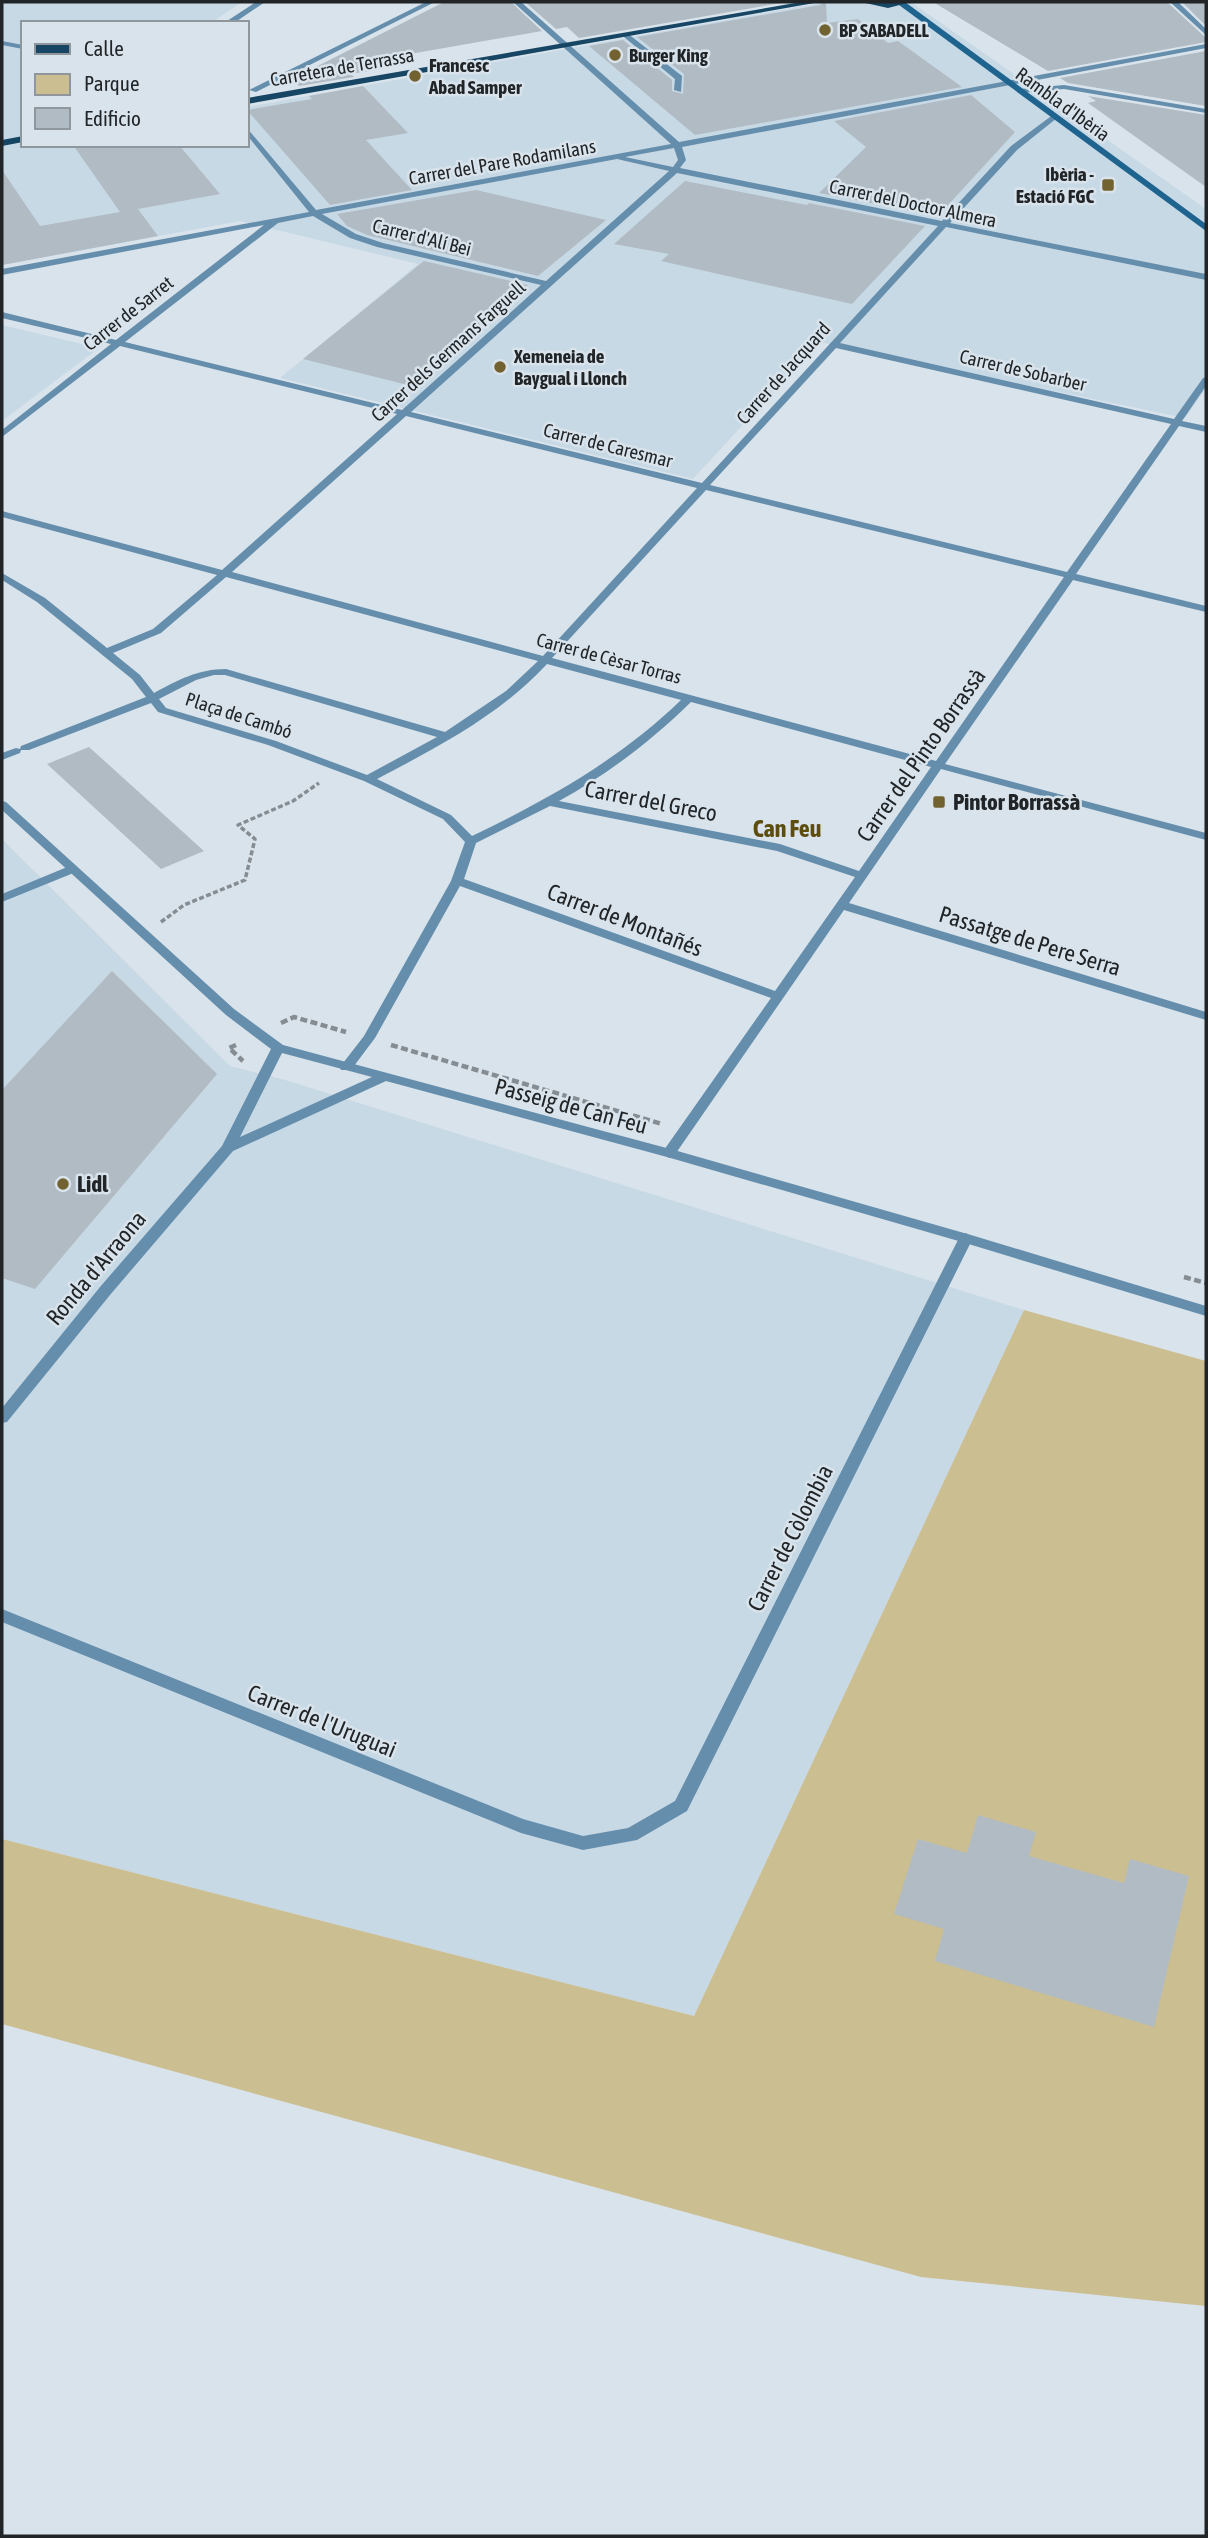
<svg xmlns="http://www.w3.org/2000/svg" width="1208" height="2538" font-family="'Asap Condensed',sans-serif">
  <rect width="100%" height="100%" fill="#d9e3eb"/>
  <path fill="#c8d9e6" d="M2,2H242L211,23H23V145H247V107L825,2H911L1206,209V388L1185,418L819,342L693,479L280,378L418,264L240,221L2,265Z
    M2,325L99,348L2,421Z
    M2,839L230,1066L282,1079L1024,1310L694,2016L2,1839Z"/>
  <path fill="#cbbe91" d="M1024,1310L1206,1361V2306L921,2277L2,2024V1839L694,2016Z"/>
  <path fill="#b1bbc3" d="M444,2H511L542,31L387,58L397,66L351,74L354,77L299,86L292,79Z
    M525,2H787L579,38L567,27L556,29Z
    M823,2H826L827,23L858,19L888,43L898,41L962,87L695,135L589,46L623,40L672,80V91L683,94L684,74L637,37L820,5Z
    M933,2H1167L1206,38V42L1048,71Z
    M1182,2H1206V26Z
    M1206,51V106L1068,83L1060,78Z
    M363,86L408,133L366,140L412,190L330,205L247,110L312,99L309,96Z
    M971,95L1015,132L938,216L819,193L866,147L834,121Z
    M1088,96L1206,115V187L1088,103L1096,101Z
    M73,145H179L220,194L138,209L158,236L2,265V170L40,226L120,212Z
    M685,181L807,205L809,203L925,226L852,304L661,261L669,254L614,244Z
    M476,190L606,220L538,276L367,235L347,226L337,214Z
    M424,261L528,285L412,386L303,359Z
    M89,747L204,851L161,869L47,764Z
    M112,971L217,1074L35,1289L2,1278V1090Z
    M978,1815L1036,1832L1029,1856L1124,1883L1130,1859L1189,1876L1154,2027L935,1961L944,1929L894,1914L918,1839L967,1853Z"/>
  <g fill="none" stroke-linecap="round" stroke-linejoin="round">
    <path stroke="#858c92" stroke-width="3.5" stroke-dasharray="5 2.5" stroke-linecap="butt" d="M161,922L184,905L245,880L255,839L238,825L293,801L319,783"/>
    <path stroke="#858c92" stroke-width="4.5" stroke-dasharray="7 3.5" stroke-linecap="butt" d="M281,1023L294,1017L346,1032
      M236,1045L229,1048L243,1061
      M391,1045L662,1124
      M1184,1277L1206,1283"/>
    <path fill="#658eac" fill-rule="evenodd" d="M627,33L682,76L681,92L674,90L675,79L624,37V33Z"/>
    <path fill="#658eac" fill-rule="evenodd" d="M256,2H265L234,23H224Z
      M426,2H435L256,92L249,90Z
      M513,2H521L679,142L1206,44V48L682,147L686,160L680,168L942,221L1011,146L1054,114L1058,116L1057,118L1017,150L950,223L1206,274V280L946,227L840,343L1174,419L1203,378L1206,377V386L1182,421L1206,426V432L1179,426L1076,574L1206,606V612L1073,580L945,764L1206,833V840L941,769L849,903L1206,1012V1020L844,910L674,1156L669,1158L662,1153L664,1150L771,998L460,886L375,1038L351,1070H341L340,1067L364,1036L451,881L465,842L443,819L364,781L268,745L158,712L151,703L29,750H21L20,753L2,760V753L16,748L20,749L21,746L146,697L132,679L37,602L2,580V573L45,598L107,648L153,629L217,575L2,517V511L222,570L397,414L120,346L2,437V430L111,344L2,318V312L116,340L264,225L2,275V269L309,212L247,135V128L316,210L671,144ZM674,148L678,160L673,167L625,157ZM617,159L669,171L546,281L383,243L356,234L322,214ZM677,173L938,226L702,483L411,412ZM313,216L350,238L377,247L541,285L402,410L125,342L278,223ZM836,348L1171,424L1067,572L710,485ZM406,416L697,488L543,656L232,572ZM706,490L1064,577L936,761L552,658ZM226,577L538,661L506,691L445,732L226,669C198,669 178,680 154,693L140,675L113,653L161,633ZM547,664L681,700C620,759 549,799 472,836L451,815L377,779C438,747 500,715 547,664ZM214,675H225L437,737L367,775L276,741L166,708L159,699L196,680ZM691,702L931,767L859,871L780,844L559,801C608,774 651,741 691,702ZM550,806L777,851L855,877L775,991L464,879L476,843Z
      M1170,2H1178L1206,29V35Z
      M2,41L23,45V49L2,45Z
      M1064,85L1206,109V113L1064,89L1020,93L1016,91L1020,89Z
      M72,865L78,869L76,872L2,902V894Z
      M966,1233L973,1238L687,1811L637,1840L583,1850L521,1833L2,1622V1609L523,1819L583,1836L628,1828L675,1801L959,1238Z"/>
    <path fill="#658eac" fill-rule="evenodd" d="M2,801L6,802L234,1009L283,1045L674,1150L971,1235L1206,1306V1316L962,1242L667,1157L386,1081L233,1151L110,1295L7,1422L2,1423V1408L100,1287L222,1146L271,1049L226,1015L2,810ZM282,1053L372,1077L240,1137Z"/>
    <path fill="#1f648f" fill-rule="evenodd" d="M899,2H905L1206,224V231L899,5Z"/>
    <path fill="#164664" fill-rule="evenodd" d="M801,2H820L247,104V98Z
      M861,2H911L888,8Z
      M23,136V142L2,146V140Z"/>
  </g>
  <g fill="#716230" stroke="#d9e3eb" stroke-width="2.5">
    <circle cx="825" cy="30" r="7"/>
    <circle cx="615" cy="55" r="7"/>
    <circle cx="415" cy="76" r="7"/>
    <rect x="1101" y="178" width="14" height="14" rx="3.5"/>
    <circle cx="500" cy="367" r="7"/>
    <rect x="932" y="795" width="14" height="14" rx="3.5"/>
    <circle cx="63" cy="1184" r="7"/>
  </g>
  <g text-anchor="middle" stroke-width="5" stroke-linejoin="round" paint-order="stroke">
    <g font-size="19" font-weight="bold" fill="#212528" stroke="#d9e3eb" text-anchor="start">
      <text x="839" y="37">BP SABADELL</text>
      <text x="629" y="62">Burger King</text>
      <text x="429" y="72">Francesc<tspan x="429" dy="22">Abad Samper</tspan></text>
      <text x="1094" y="181" text-anchor="end">Ibèria -<tspan x="1094" dy="22">Estació FGC</tspan></text>
      <text x="514" y="363">Xemeneia de<tspan x="514" dy="22">Baygual i Llonch</tspan></text>
    </g>
    <g font-size="19" fill="#212528" stroke="#d9e3eb">
      <text transform="translate(342 67) rotate(-10)" y="7">Carretera de Terrassa</text>
      <text transform="translate(1063 104) rotate(36)" y="7">Rambla d'Ibèria</text>
      <text transform="translate(502 162) rotate(-10)" y="7">Carrer del Pare Rodamilans</text>
      <text transform="translate(913 203) rotate(12)" y="7">Carrer del Doctor Almera</text>
      <text transform="translate(422 237) rotate(14)" y="7">Carrer d'Alí Bei</text>
      <text transform="translate(128 313) rotate(-38)" y="7">Carrer de Sarret</text>
      <text transform="translate(448 351) rotate(-42)" y="7">Carrer dels Germans Farguell</text>
      <text transform="translate(1023 370) rotate(13)" y="7">Carrer de Sobarber</text>
      <text transform="translate(783 373) rotate(-48)" y="7">Carrer de Jacquard</text>
      <text transform="translate(608 445) rotate(14)" y="7">Carrer de Caresmar</text>
      <text transform="translate(609 658) rotate(15)" y="7">Carrer de Cèsar Torras</text>
      <text transform="translate(239 715) rotate(18)" y="7">Plaça de Cambó</text>
    </g>
    <g font-size="23" fill="#212528" stroke="#d9e3eb">
      <text transform="translate(921 755) rotate(-55)" y="8">Carrer del Pinto Borrassà</text>
      <text transform="translate(651 801) rotate(11)" y="8">Carrer del Greco</text>
      <text transform="translate(625 920) rotate(21)" y="8">Carrer de Montañés</text>
      <text transform="translate(1030 941) rotate(17)" y="8">Passatge de Pere Serra</text>
      <text transform="translate(571 1106) rotate(15)" y="8">Passeig de Can Feu</text>
      <text transform="translate(96 1268) rotate(-50)" y="8">Ronda d'Arraona</text>
      <text transform="translate(790 1538) rotate(-63)" y="8">Carrer de Còlombia</text>
      <text transform="translate(322 1721) rotate(22)" y="8">Carrer de l'Uruguai</text>
    </g>
    <g font-size="23" font-weight="bold" fill="#212528" stroke="#d9e3eb" text-anchor="start">
      <text x="953" y="810">Pintor Borrassà</text>
      <text x="77" y="1192">Lidl</text>
    </g>
    <g font-size="24" font-weight="bold" fill="#5d4d0f" stroke="#d9e3eb">
      <text x="787" y="837">Can Feu</text>
    </g>
  </g>
  <rect width="1208" height="2538" fill="none" stroke="#212528" stroke-width="7"/>
  <rect x="21" y="21" width="228" height="126" fill="#d9e3eb" stroke="#8f979d" stroke-width="2"/>
  <rect x="35" y="44" width="35" height="10" fill="#164664" stroke="#8f979d" stroke-width="2"/>
  <text x="84" y="56" font-size="21" fill="#212528">Calle</text>
  <rect x="35" y="74" width="35" height="21" fill="#cbbe91" stroke="#8f979d" stroke-width="2"/>
  <text x="84" y="91" font-size="21" fill="#212528">Parque</text>
  <rect x="35" y="108" width="35" height="21" fill="#b1bbc3" stroke="#8f979d" stroke-width="2"/>
  <text x="84" y="126" font-size="21" fill="#212528">Edificio</text>
</svg>
